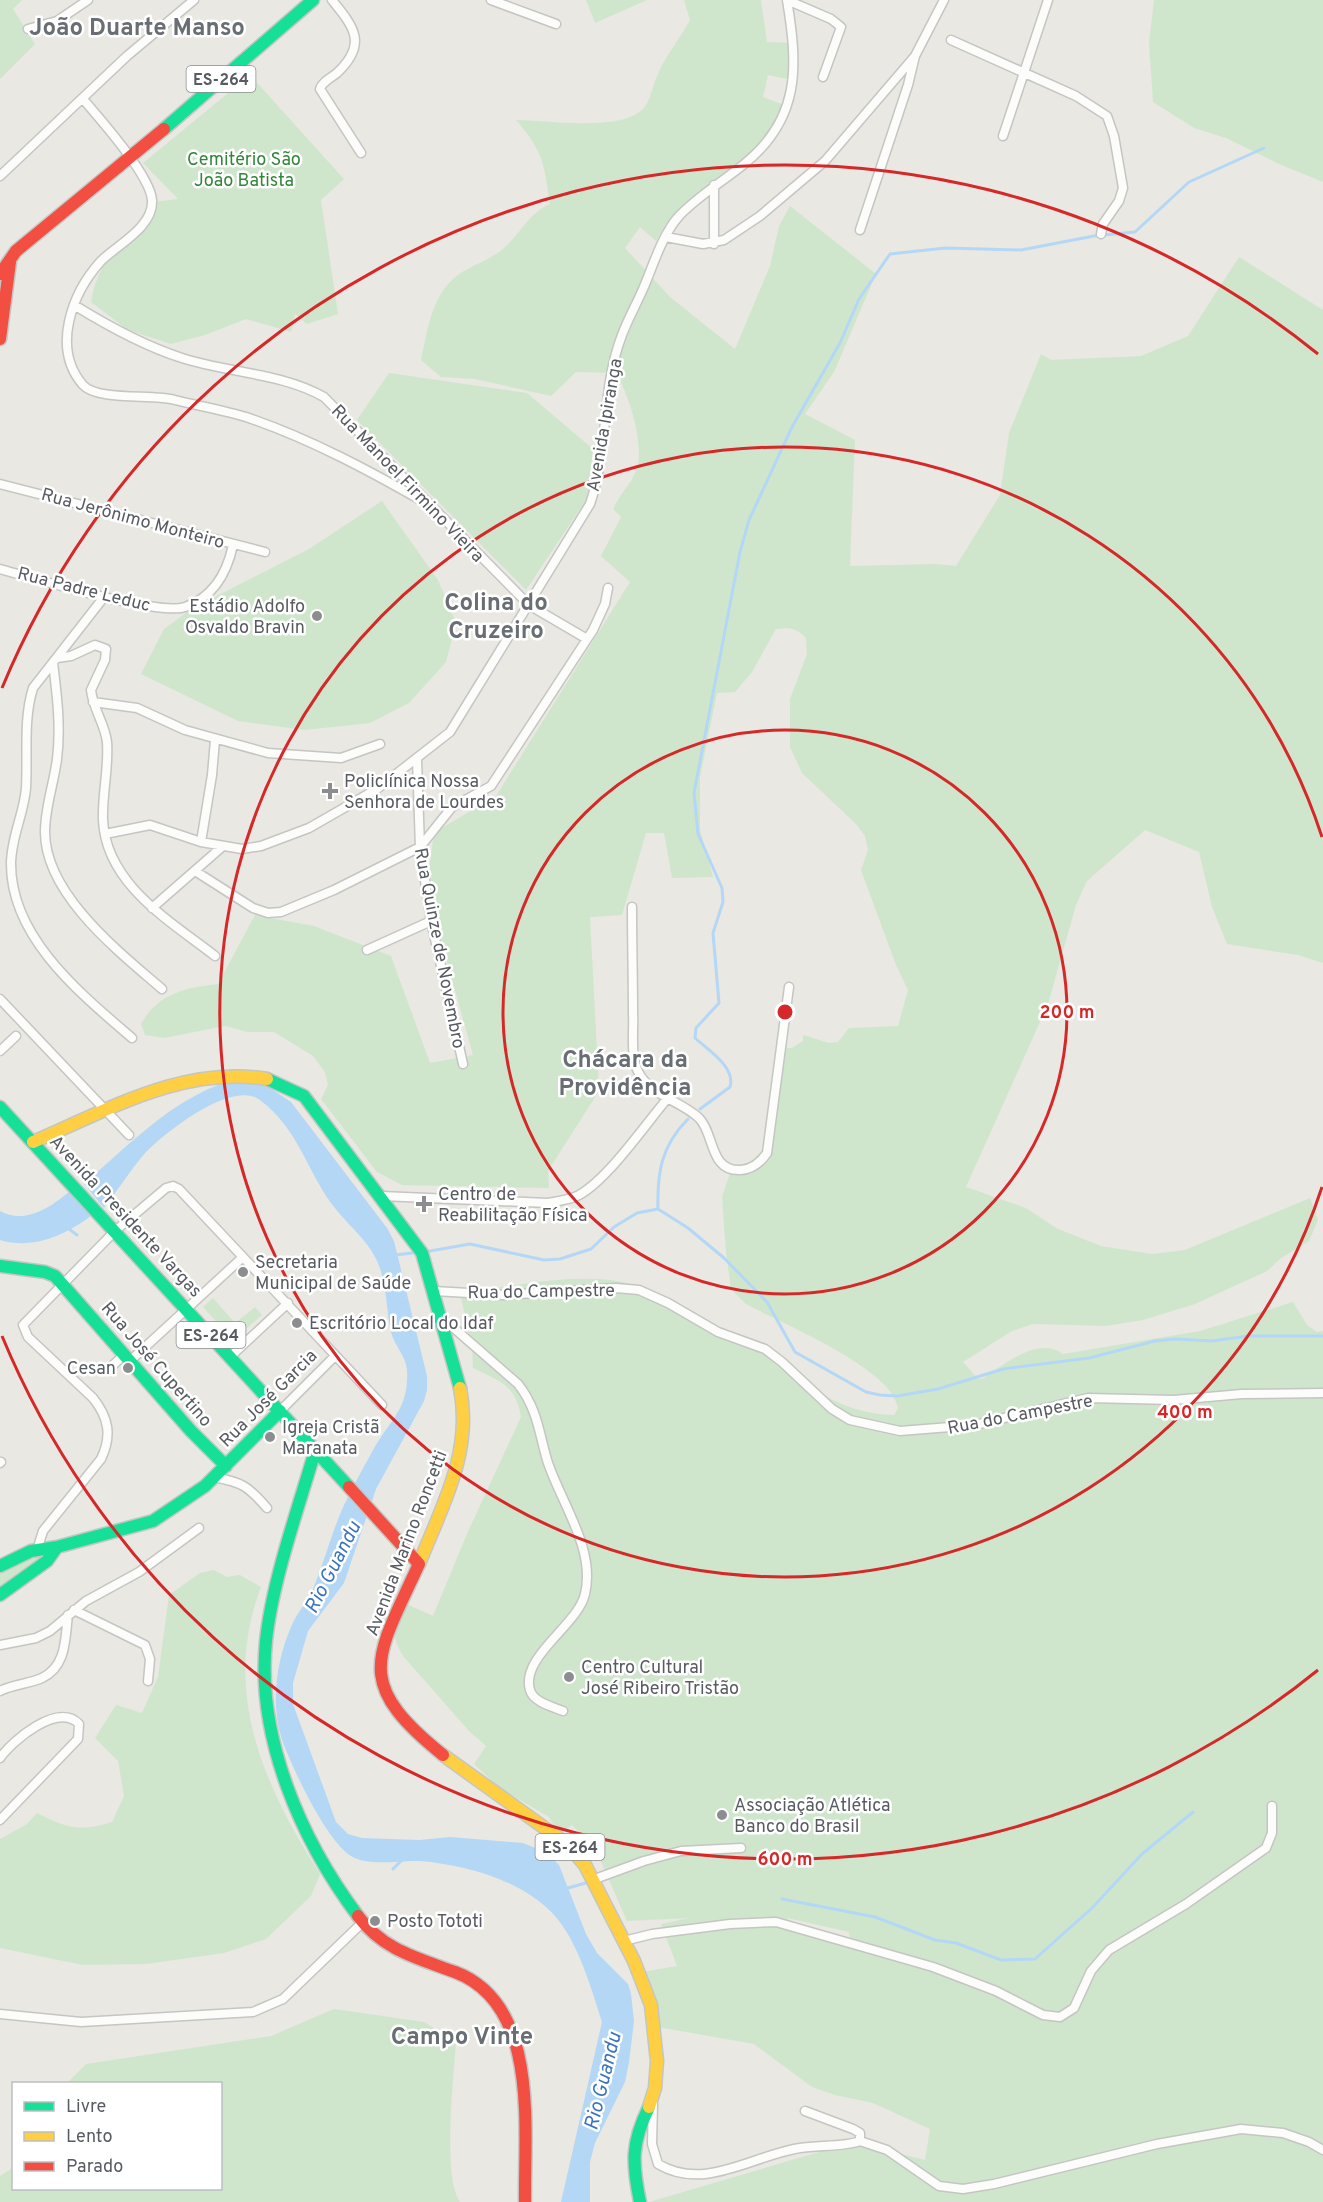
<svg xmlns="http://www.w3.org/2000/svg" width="1323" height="2202" font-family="Overpass,sans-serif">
  <rect width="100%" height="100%" fill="#e9e8e2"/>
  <path fill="#cfe6cd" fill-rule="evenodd" d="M0,0H22L13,9L35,44L0,79Z
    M586,0H647L595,23Z
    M684,0H761L767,42L792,43V80L768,75L763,97L784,105C769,154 704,181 671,217C665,224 661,233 656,241L640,227L625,248L670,297L735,349L770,266L779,226L790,206L876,274L834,372L805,414L855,440L850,566L935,564L956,566L1000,495L1009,433L1041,354L1051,360L1141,356L1188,336L1239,257L1323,310V963L1298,955L1227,944L1212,907L1199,852L1145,830L1087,881L1076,905L1048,1004L966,1187L1026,1208L1058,1229L1101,1246L1152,1254L1185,1250L1310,1198L1318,1220L1309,1241L1280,1259L1267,1271L1195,1304L1143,1320L1106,1326L1033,1324L1012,1331L963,1362L977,1378L982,1379C1004,1365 1038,1335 1063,1354L1200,1331L1293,1302L1307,1325L1317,1332L1323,1331V2202H649L853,2142L925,2160L930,2129L873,2103L835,2095L812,2087L754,2044L652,2026L642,1972L677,1966L661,1924L689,1918L627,1921L595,1848L572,1825L559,1834L549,1817L501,1789L474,1764L486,1746L469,1731L403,1656C389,1632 394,1627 404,1603L433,1616L466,1536L521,1417C515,1384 501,1382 473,1368L472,1347L460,1293C509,1287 574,1272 623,1282C660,1290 695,1315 729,1333C744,1341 761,1340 775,1350C782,1355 787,1364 793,1371C820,1398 855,1414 894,1415L898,1408C892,1368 783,1324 746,1304L731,1289L726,1252L722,1197L732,1167L750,1162L765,1148L779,1048H792L803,1041V1035L829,1043L838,1042L849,1028L898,1026L908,990L896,965L861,870L868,850L865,836L856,824L802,773L790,747V699L807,654L806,638C797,628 789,627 776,629L752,672L735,692L717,693L700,777V830L713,877L672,878L664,833H646L622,915L590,917L599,1091L548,1171L549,1188L402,1185L377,1172L321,1099L328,1085L325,1072L313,1056L274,1032H248L225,1026L164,1038L145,1035L141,1024C158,993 186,988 218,984L255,915L314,926L391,956L430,1063L473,1055L436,922L429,870L433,840L440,829L496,796L630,582L601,556L621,517L613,509C619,495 630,485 635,473C647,449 629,395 616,373L576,372L551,396L475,379L441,377L421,360C427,333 431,299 453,279C467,266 490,261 504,248C521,233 529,213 550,204C544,163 543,151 516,120C546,120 621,132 643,109C651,100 652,87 657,76C665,56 680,39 690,20ZM787,1918L849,1932L850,1941L788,1923Z
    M1154,0H1323V182L1279,164L1226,138L1194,128L1153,102L1149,43Z
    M250,75L344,179L321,200L338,314L307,324L295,314L291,332L246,319L205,335L171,344L128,330L91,302C99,253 130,240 154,202L178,199L143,163Z
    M389,373L527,393L593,449L588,497L526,590L357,420Z
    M382,501L438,580L456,623L446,662L409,703L370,723L305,730L238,721L141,674L164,629L191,609L309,549Z
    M213,1298L235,1323L255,1307L262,1315L233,1340L203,1307Z
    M31,1555H44L0,1590V1570Z
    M214,1570L227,1577L240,1575L261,1587C221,1692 264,1786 320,1874L311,1896L266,1939L224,1953L146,1964L83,1965L0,1948V1839L27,1824L37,1813C66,1828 80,1832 112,1822L124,1796L118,1761L95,1738L116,1705L142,1713L158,1677L169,1595L200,1573Z
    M334,2009L424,2022L456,2041C454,2075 442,2177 460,2202H0V2176L13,2168L14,2188H220V2084L67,2083L86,2064L271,2036Z"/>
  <path fill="#b4d7f6" d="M240,1078L264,1084L291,1102L387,1228L394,1241L427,1376V1390L424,1401L376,1489L344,1583L308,1631L293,1683V1704L336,1822L348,1834L362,1838L419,1840L450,1837L523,1843L547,1853L559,1865L586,1934L597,1953L628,1984L631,1994L634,2021L629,2062L625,2082L595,2143L590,2162V2202H561L602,2022C593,1993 580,1950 562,1925C533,1883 469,1865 420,1861C401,1860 368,1867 351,1856C327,1841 297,1777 286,1750C269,1712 275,1664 291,1627C296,1614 306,1604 312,1591C323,1566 330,1538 341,1512C350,1491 362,1471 373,1450C390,1419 409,1410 407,1370C406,1356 394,1345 391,1332C386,1309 387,1285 378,1263C368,1239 346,1224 331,1203C306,1168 298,1129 260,1100C232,1079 166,1132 146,1152C131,1169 118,1190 104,1208L84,1184C131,1143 178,1093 240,1078Z
    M70,1191L92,1215C66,1235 33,1250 0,1240V1211C25,1225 51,1207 70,1191Z"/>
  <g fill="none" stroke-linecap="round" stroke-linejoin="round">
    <path stroke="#b4d7f6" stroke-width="3" d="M700,1109L730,1087C736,1067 708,1050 695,1038L696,1028L719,1003L713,933L723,902L722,888L698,834L694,793L740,552L749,520L792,427L840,343L859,299L890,254L945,248L1021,250L1094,236L1135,232L1189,182L1264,148
      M658,1209C657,1173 661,1146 688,1119
      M69,1229L77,1235
      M430,1251L470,1244L544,1260L560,1259L591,1249L614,1227L637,1213L658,1209L688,1228L724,1258L767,1302L795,1352L866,1392L880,1395L897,1396L938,1389L1003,1369L1089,1358L1155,1341L1175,1339L1212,1341L1248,1336H1323
      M395,1255L412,1253
      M393,1869L402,1860
      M568,1888L589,1882
      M782,1899L875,1917L935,1940L956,1943L1001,1960L1035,1959L1092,1908L1142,1854L1193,1812"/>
    <defs>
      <path id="street" d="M332,0C354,27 368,44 337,73C331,78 322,82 320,89L361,153
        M491,0L556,24
        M787,0L831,19L841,27L823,77
        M28,29L57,21L88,0
        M951,40L1076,96L1107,116L1114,136L1123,188L1119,201L1103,224L1101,234
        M83,99C100,119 150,175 152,200C154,227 117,245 101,261C72,293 51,348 83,385C97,401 153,394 175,400C199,406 223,410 246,417C311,439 372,472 431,506
        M1003,136L1048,0
        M0,176L127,56L194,0
        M860,230L908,85L915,56
        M666,237L703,244L724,240L760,216L825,161L915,56L944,0
        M714,244V185
        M74,305C108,326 144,346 182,358C228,373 282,373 324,397L529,605L587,639
        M0,484L265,552
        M0,569C33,578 158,616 185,607C214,597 227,573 233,545
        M104,597L33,688C23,720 28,755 26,788C24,814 11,837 11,864C11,938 81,994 132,1038
        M57,658L71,656L95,645L106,649L105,660L91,690C93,709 105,724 107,742C109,768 102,794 103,820C106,884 170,921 215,956
        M53,663C57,695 61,727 57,759C54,783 45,807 45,832C45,894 119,952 162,989
        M93,702L137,708L185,730L268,753L341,758L380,744
        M417,760L420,847L431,921L463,1064
        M105,834L150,825L201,842L242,849L261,846L309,828L377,789L450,732L590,504C609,449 601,389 622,335C628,319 636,305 643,289C653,266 662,235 679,216C698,196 722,182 743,165C801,119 798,66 787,0
        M201,842L212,775L215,740
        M195,871L253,908L268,913L281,912L334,890L420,847L452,807L491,786L593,630L605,604L608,588
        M632,907C632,943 633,978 633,1013C634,1029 631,1047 635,1063C642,1094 679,1099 699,1118C715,1134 709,1172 741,1170C753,1169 761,1162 767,1153L789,987
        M152,908L223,846
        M367,950L431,921
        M0,999L129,1135
        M0,1051L16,1036
        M381,1196L548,1203C558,1201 570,1200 579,1195C608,1179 645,1125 667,1099
        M434,1291L503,1295L616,1288L639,1290L668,1303L718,1332L765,1349L782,1362L832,1409L850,1420L900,1431L975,1425L1088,1398L1174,1400L1242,1394L1323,1393
        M440,1316L518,1384C537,1408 539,1432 547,1460C560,1501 596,1549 585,1594C578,1625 520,1657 530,1690C533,1702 553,1707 563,1711
        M231,1356L288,1303
        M131,1360L243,1257
        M112,1366L125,1354
        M280,1411L335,1356
        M0,1463L1,1462
        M213,1477C242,1482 248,1486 267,1508
        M37,1550L43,1531L101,1459C112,1436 109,1418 93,1398L28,1337L23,1325L115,1231L166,1188L173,1186L179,1189L382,1405
        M74,1610L145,1645L150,1659L148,1681
        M0,1645L36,1638L50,1631L86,1601L139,1572L199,1528
        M0,1691C13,1684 29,1684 42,1678C67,1666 65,1638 68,1615
        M0,1758C13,1740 58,1702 79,1724L78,1739L0,1820
        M592,1880L644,1861L681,1851L741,1848
        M624,1941L652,1934L730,1924L776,1922L933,1967L996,1991L1043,2015L1060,2017L1074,2008L1091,1971L1109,1950L1186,1904L1266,1848L1272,1833V1806
        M0,2014L81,2022L253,2012L283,1999L363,1922
        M653,2104L652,2144L658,2164C705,2192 753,2155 800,2148C818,2145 845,2147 860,2141V2133L853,2129L805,2111
        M860,2141L887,2150L939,2186L963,2189L994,2184L1157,2144L1241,2129L1283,2133L1309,2142L1323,2150"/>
      <path id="fast" d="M164,129L313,0
        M267,1079L304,1096L422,1253L460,1388
        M0,1107L349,1487
        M0,1266L45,1272L55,1276L191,1431L226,1466
        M315,1451C298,1509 272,1582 266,1641C256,1737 301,1840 358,1916
        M0,1566L31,1551L57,1547L153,1521L205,1486L280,1411
        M0,1595L47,1561L57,1547
        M640,2202C632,2163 631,2143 649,2107"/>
      <path id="slow" d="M33,1142C108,1110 184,1065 267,1079
        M419,1564C442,1506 473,1452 460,1388
        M443,1755L567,1844L585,1865L634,1961L651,2005L657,2061L655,2088L649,2107"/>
      <path id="jam" d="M0,274L16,251L164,129
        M0,339L10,262
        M349,1487L419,1564C376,1658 352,1682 443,1755
        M358,1916C383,1950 417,1958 455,1972C540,2004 524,2128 525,2202"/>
    </defs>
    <use href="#street" stroke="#c5c5c3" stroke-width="11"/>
    <use href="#fast" stroke="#c5c6c4" stroke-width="15"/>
    <use href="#slow" stroke="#c5c6c4" stroke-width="15"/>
    <use href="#jam" stroke="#c5c6c4" stroke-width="15"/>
    <use href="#street" stroke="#fcfcfb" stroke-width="8"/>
    <use href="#fast" stroke="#16e098" stroke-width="12"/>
    <use href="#slow" stroke="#ffcf43" stroke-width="12"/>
    <use href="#jam" stroke="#f24e42" stroke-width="12"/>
  </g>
  <g fill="none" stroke="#d62828" stroke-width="3">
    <circle cx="785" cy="1012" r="282"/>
    <path d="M1322 1187A565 565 0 1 1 1322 837"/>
    <path d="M1318 1670A847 847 0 0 1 2 1336M2 688A847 847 0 0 1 1318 354"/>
  </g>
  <g fill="#8b8d8e" stroke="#fff" stroke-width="2">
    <circle cx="317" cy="616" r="6"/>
    <path d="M327 782h6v6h6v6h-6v6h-6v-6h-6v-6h6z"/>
    <path d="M421 1195h6v6h6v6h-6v6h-6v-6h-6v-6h6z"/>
    <circle cx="243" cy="1272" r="6"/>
    <circle cx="297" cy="1323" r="6"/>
    <circle cx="128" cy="1368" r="6"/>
    <circle cx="270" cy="1437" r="6"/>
    <circle cx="569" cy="1677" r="6"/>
    <circle cx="722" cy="1815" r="6"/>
    <circle cx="375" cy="1921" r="6"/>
  </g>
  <g text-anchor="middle" stroke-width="5" stroke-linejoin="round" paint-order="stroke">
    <g fill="#fff" stroke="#8a8d90" stroke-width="1.5">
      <rect x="186.5" y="66" width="69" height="26" rx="4.5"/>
      <rect x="176.5" y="1322" width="69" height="26" rx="4.5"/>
      <rect x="535.5" y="1834" width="69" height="26" rx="4.5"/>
    </g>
    <g font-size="16" font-weight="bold" fill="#585c61">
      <text x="221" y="85">ES-264</text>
      <text x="211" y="1341">ES-264</text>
      <text x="570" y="1853">ES-264</text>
    </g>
    <g font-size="18" fill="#32863a" stroke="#fff">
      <text x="244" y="165">Cemitério São<tspan x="244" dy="21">João Batista</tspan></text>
    </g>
    <g font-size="18" fill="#585c61" stroke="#fff">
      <text transform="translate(604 425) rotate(-80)" y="6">Avenida Ipiranga</text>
      <text transform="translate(408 483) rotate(46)" y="6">Rua Manoel Firmino Vieira</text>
      <text transform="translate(133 518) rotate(15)" y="6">Rua Jerônimo Monteiro</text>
      <text transform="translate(84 589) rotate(14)" y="6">Rua Padre Leduc</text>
      <text transform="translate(440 948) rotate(79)" y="6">Rua Quinze de Novembro</text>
      <text transform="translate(126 1216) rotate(47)" y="6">Avenida Presidente Vargas</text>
      <text transform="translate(541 1291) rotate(-1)" y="6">Rua do Campestre</text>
      <text transform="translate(157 1364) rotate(49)" y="6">Rua José Cupertino</text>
      <text transform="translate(268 1398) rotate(-45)" y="6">Rua José Garcia</text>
      <text transform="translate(1020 1414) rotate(-11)" y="6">Rua do Campestre</text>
      <text transform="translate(406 1543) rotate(-69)" y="6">Avenida Marino Roncetti</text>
    </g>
    <g font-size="18" fill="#585c61" stroke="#fff" text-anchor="start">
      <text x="305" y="612" text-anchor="end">Estádio Adolfo<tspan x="305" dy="21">Osvaldo Bravin</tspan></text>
      <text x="344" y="787">Policlínica Nossa<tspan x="344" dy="21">Senhora de Lourdes</tspan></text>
      <text x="438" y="1200">Centro de<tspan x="438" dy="21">Reabilitação Física</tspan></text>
      <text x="255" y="1268">Secretaria<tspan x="255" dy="21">Municipal de Saúde</tspan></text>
      <text x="309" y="1329">Escritório Local do Idaf</text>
      <text x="116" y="1374" text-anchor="end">Cesan</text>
      <text x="282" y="1433">Igreja Cristã<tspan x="282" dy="21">Maranata</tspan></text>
      <text x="581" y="1673">Centro Cultural<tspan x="581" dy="21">José Ribeiro Tristão</tspan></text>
      <text x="734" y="1811">Associação Atlética<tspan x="734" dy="21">Banco do Brasil</tspan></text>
      <text x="387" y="1927">Posto Tototi</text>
    </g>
    <g font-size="20" font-style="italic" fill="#3b74bc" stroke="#fff">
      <text transform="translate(332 1567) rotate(-63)" y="7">Rio Guandu</text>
      <text transform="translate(602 2081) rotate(-76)" y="7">Rio Guandu</text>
    </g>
    <g font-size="24" font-weight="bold" fill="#696e73" stroke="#fff">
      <text x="137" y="35">João Duarte Manso</text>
      <text x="496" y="610">Colina do<tspan x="496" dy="28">Cruzeiro</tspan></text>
      <text x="625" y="1067">Chácara da<tspan x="625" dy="28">Providência</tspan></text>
      <text x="462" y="2044">Campo Vinte</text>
    </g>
  </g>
  <circle cx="785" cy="1012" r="9" fill="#d62828" stroke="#fff" stroke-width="3"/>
  <g font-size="18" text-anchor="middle" font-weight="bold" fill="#d62828" stroke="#fff" stroke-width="5" stroke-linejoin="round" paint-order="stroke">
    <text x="1067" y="1018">200 m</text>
    <text x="1185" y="1418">400 m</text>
    <text x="785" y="1865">600 m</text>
  </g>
  <rect x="12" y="2082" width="210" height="108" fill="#ffffff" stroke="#bcbec0" stroke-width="1.5"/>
  <rect x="24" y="2102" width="30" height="9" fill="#16e098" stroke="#bcbec0" stroke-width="1.5"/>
  <text x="66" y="2112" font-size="18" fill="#585c61">Livre</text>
  <rect x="24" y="2132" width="30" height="9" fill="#ffcf43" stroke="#bcbec0" stroke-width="1.5"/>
  <text x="66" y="2142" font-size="18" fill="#585c61">Lento</text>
  <rect x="24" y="2162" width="30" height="9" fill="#f24e42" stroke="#bcbec0" stroke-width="1.5"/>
  <text x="66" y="2172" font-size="18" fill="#585c61">Parado</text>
</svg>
